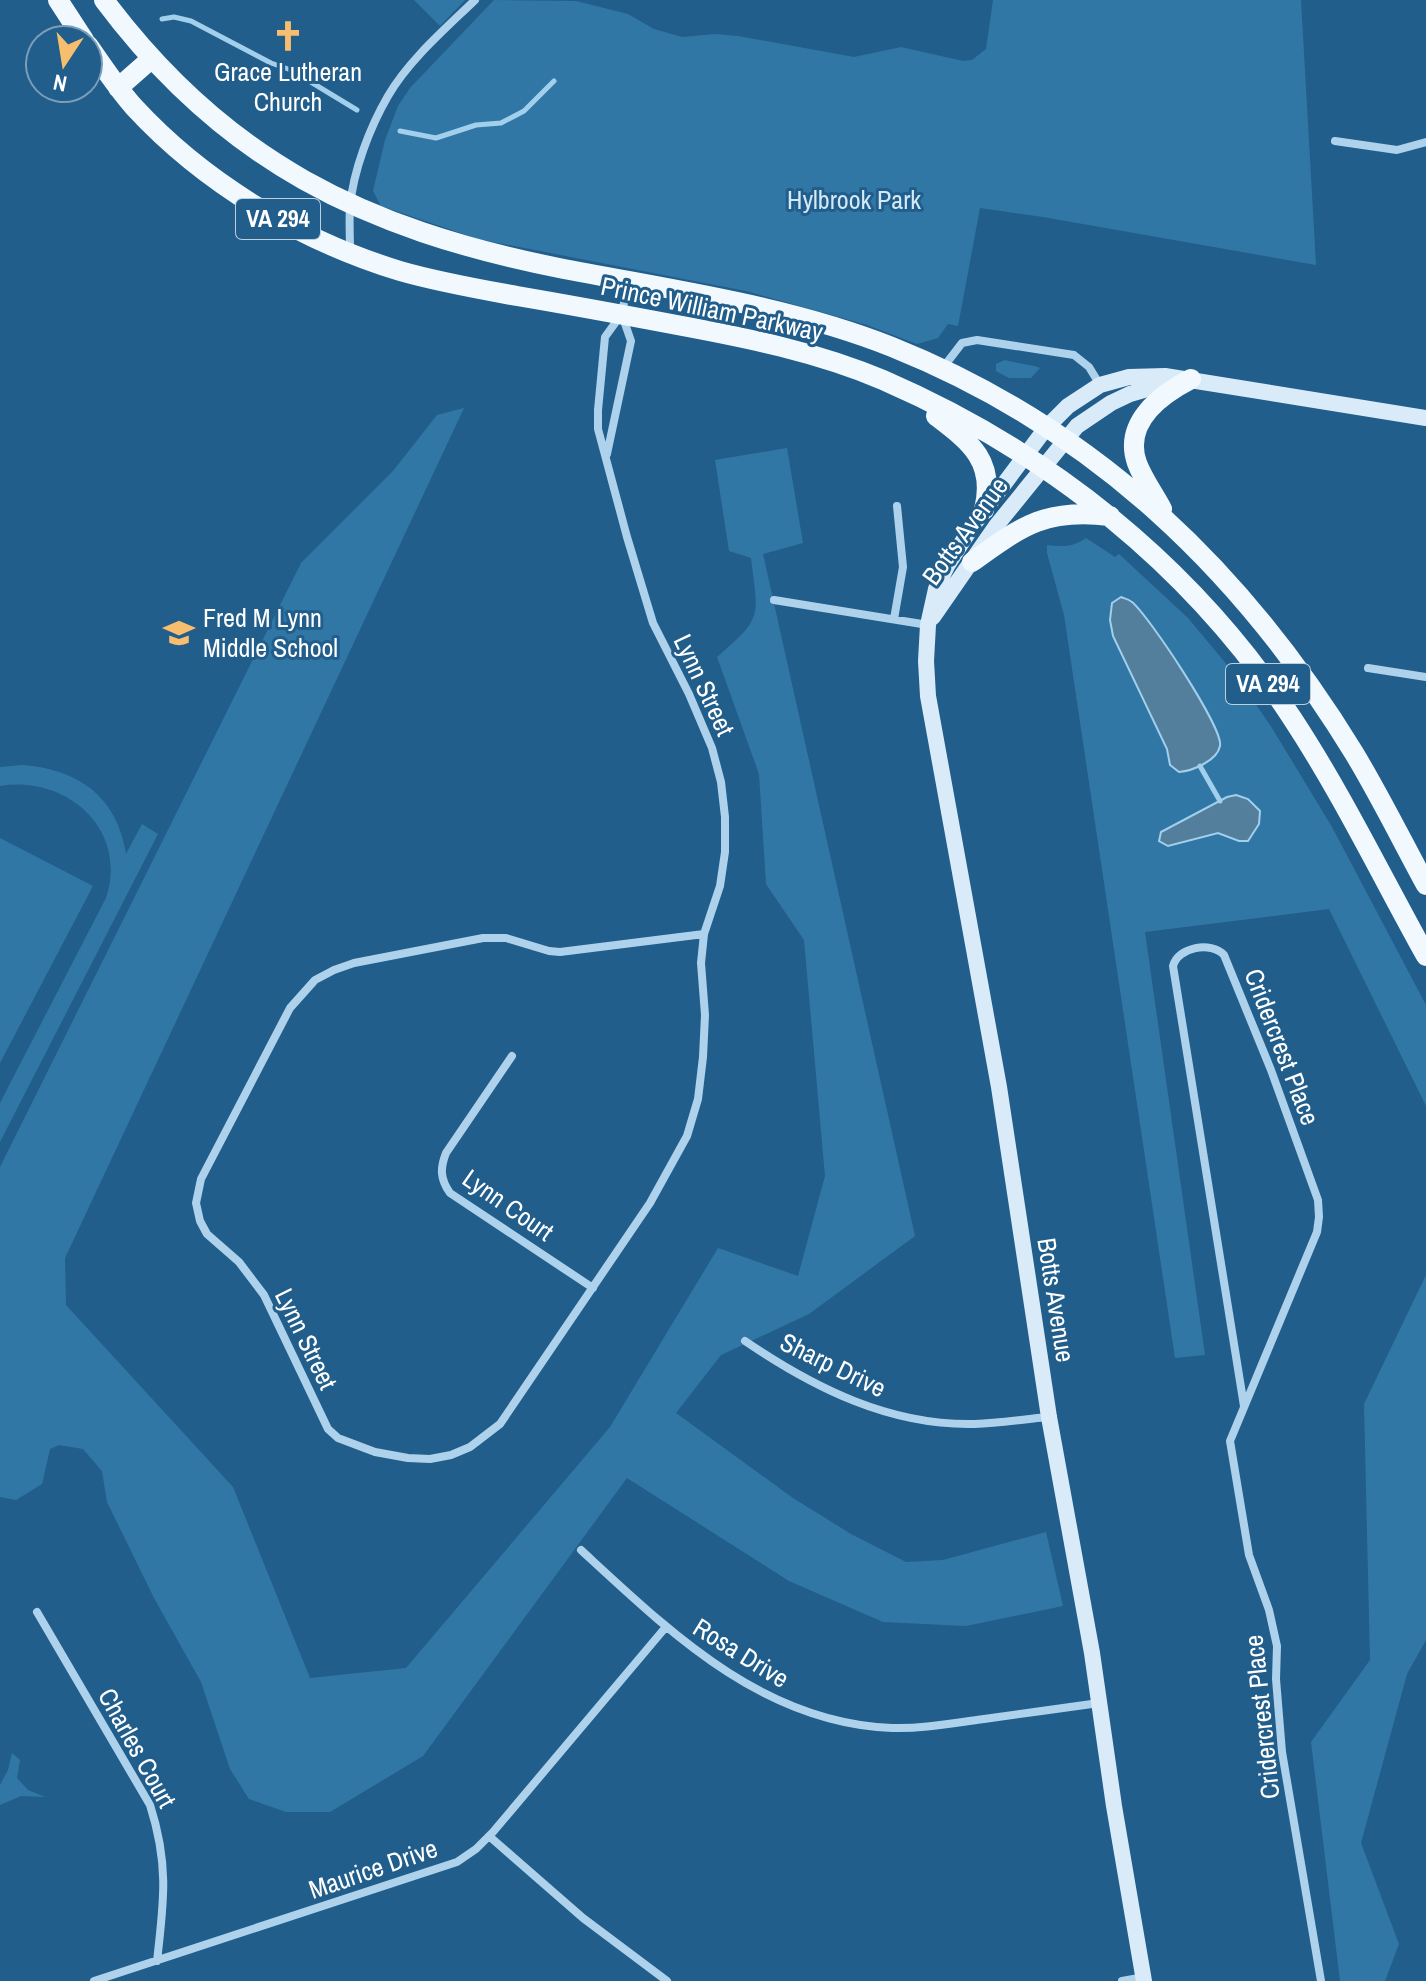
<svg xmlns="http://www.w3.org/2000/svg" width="1426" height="1981" font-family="'Archivo Narrow',sans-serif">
  <rect width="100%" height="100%" fill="#215e8b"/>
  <path fill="#3177a6" d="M414,0H465L440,26Z
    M494,0L576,1L628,14L654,29L682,37L715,34L738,36L854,57L901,47L963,61L972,60L986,49L993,0H1301L1316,265L1043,217L980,208L958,326L948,324L938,338L917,344L867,325L746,291L478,239L381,206L373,191L385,140L398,106L410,88Z
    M1005,360C1015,363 1034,365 1040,368L1031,378H1009L996,371V364Z
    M464,408L65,1258L66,1305L233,1487L310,1678L406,1668L610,1427L718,1248L798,1276L825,1176L804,940L766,884L759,774L717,657C764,617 758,617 751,558L729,551L715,460L787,448L803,543L763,554L915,1236L809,1314L721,1355L676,1413L793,1498L851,1534L906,1562L943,1560L1046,1532L1063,1606L966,1626L883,1622L789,1581L627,1478L423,1756L330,1812H286L249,1799L230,1769L201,1682L154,1598L107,1502L102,1471L83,1449L59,1445L50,1449L42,1484L16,1500L0,1497V1167L301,563L393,471L437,415Z
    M1086,538L1115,557L1119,554L1188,618L1238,678L1272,728L1332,827L1426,1005V1106L1329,909L1145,932L1205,1355L1175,1358L1064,615L1047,553V545C1062,547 1074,547 1086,538Z
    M22,765C78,769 117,796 126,854L142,824L158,834L0,1142V1103L106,898C129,829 66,775 0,786V767Z
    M0,838L93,886L0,1063Z
    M1426,1275V1640L1407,1674L1361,1843L1399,1944L1385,1981H1340L1311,1742L1370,1660L1364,1404Z
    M12,1753L20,1760L17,1778L28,1790L45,1797L21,1796L0,1805V1785L8,1770Z"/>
  <path fill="#537f9d" stroke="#a1cfec" stroke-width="2" d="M1121,597C1126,599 1128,599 1132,602C1149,616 1224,729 1220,746C1217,761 1192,771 1179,772L1170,765L1167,749L1113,636L1110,620L1112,603Z
    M1236,795L1248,799L1260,811L1259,824L1248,841H1239L1218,833L1168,846L1159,841L1161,832L1227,797Z"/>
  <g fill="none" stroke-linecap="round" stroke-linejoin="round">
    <path stroke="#a1cfec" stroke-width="5" d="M162,19L174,17L191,21L271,63L291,70L357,110
      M400,131L436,138L476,125L501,123L524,111L554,81
      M1200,766L1220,801"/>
    <path stroke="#aed2eb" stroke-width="8" d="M1335,141L1397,150L1426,142
      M350,251C350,236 349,222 350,207C353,171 370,127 388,96C409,60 445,29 475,0
      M629,283L621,315L605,337L598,410V429L627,537L653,623L689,694L712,748L721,782L725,817V852L720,886L704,934L701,963L705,1015L703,1057L698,1099L687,1136L650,1203L500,1424L470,1447L451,1455L430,1459L408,1458L375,1452L338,1438L328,1429L264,1295L239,1262L207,1234L200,1221L196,1203L201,1179L290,1008L315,980L334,970L354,963L483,938H506L549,951L560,952L704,934
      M942,369L962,343L977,340L1074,355L1089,367L1100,385
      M607,454L631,341L622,315
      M774,600L928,625
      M894,619L903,567L897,506
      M1368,668L1426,677
      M512,1056L446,1153C440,1168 440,1179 450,1193L593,1288
      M745,1341C814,1388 890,1426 975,1424C1000,1423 1025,1419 1049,1417
      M1244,1406L1173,966C1178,947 1211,941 1224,955L1271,1070L1318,1200L1319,1217L1317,1232L1230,1441L1249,1555L1269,1610L1277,1646L1276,1679L1282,1752L1321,1981
      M581,1550C671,1633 763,1723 892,1728C923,1729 953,1723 984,1719C1022,1714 1061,1708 1099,1703
      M37,1612L150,1805C169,1864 164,1901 157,1961
      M489,1836L583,1918L667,1981
      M94,1981L457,1862L476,1849L493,1832L665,1628
      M1122,1981L1144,1977"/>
    <path stroke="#d9ebf9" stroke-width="16" d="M933,617L996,526L1077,426L1111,403L1130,394L1171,382
      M1144,1981L1114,1806L1092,1653L1049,1417L999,1087L928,696L926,661L928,625L936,589L947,566L971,528L1046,428L1068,406L1100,385L1129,377L1165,376L1426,418"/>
    <path stroke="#f2f9fe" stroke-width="20" d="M58,0L84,40
      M104,0C225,162 365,229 559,268C671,290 786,305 892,347C1094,428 1242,570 1354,753C1380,796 1402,841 1426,885
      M88,45C103,66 117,88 134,107C204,183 301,241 400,271C438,282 478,289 517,296C570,305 624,315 677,325C747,338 817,352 883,380C1049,452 1192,566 1292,718C1342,794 1382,877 1426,956
      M118,88L151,59
      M936,416C970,442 996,461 984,510
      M1162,509C1154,494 1143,479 1137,463C1123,423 1160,395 1191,379
      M972,562C1022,526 1045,508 1110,516"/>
  </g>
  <defs>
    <symbol id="church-bare" viewBox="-9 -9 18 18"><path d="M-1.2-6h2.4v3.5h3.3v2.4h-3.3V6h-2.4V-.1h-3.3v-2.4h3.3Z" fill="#f8be6f" stroke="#215e8b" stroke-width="2.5" paint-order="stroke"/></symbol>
    <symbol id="school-bare" viewBox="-9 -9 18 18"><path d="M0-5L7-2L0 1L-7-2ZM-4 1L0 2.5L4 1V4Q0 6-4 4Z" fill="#f8be6f" stroke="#215e8b" stroke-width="2.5" paint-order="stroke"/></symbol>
  </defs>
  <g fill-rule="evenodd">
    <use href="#church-bare" x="266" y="14" width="44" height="44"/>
    <use href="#school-bare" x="157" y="611" width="44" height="44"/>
  </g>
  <g text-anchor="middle" stroke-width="6" stroke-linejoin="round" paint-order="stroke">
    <g fill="#215e8b" stroke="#bccfdc" stroke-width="2">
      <rect x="236" y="199" width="84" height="40" rx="6"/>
      <rect x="1226" y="664" width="84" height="40" rx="6"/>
    </g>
    <g font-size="24" font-weight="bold" fill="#fff">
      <text x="278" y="227">VA 294</text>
      <text x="1268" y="692">VA 294</text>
    </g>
    <g font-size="26" fill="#fff" stroke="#215e8b">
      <text x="288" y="81">Grace Lutheran<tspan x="288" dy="30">Church</tspan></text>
      <text x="203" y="627" text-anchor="start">Fred M Lynn<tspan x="203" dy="30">Middle School</tspan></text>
    </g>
    <g font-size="26" fill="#d3e9f8" stroke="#215e8b">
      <text x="854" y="209">Hylbrook Park</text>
    </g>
    <g font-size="26" fill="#fff" stroke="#215e8b">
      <text transform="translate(712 309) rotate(12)" y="9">Prince William Parkway</text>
      <text transform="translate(965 531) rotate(-54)" y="9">Botts Avenue</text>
      <text transform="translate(704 685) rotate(65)" y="9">Lynn Street</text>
      <text transform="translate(1282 1047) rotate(69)" y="9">Cridercrest Place</text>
      <text transform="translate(508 1205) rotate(35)" y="9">Lynn Court</text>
      <text transform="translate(1056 1300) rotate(81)" y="9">Botts Avenue</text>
      <text transform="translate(306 1339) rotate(64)" y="9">Lynn Street</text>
      <text transform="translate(833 1365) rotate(26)" y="9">Sharp Drive</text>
      <text transform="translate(741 1653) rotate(32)" y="9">Rosa Drive</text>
      <text transform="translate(1262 1717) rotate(-96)" y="9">Cridercrest Place</text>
      <text transform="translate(137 1748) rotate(61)" y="9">Charles Court</text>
      <text transform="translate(373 1869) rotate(-19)" y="9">Maurice Drive</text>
    </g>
  </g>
  <g transform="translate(64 64) rotate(192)"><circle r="38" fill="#215e8b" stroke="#7a9eb9" stroke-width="2"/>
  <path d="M0-6L14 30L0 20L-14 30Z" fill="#f8be6f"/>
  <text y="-12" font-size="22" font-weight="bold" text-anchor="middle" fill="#ffffff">N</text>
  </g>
</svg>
